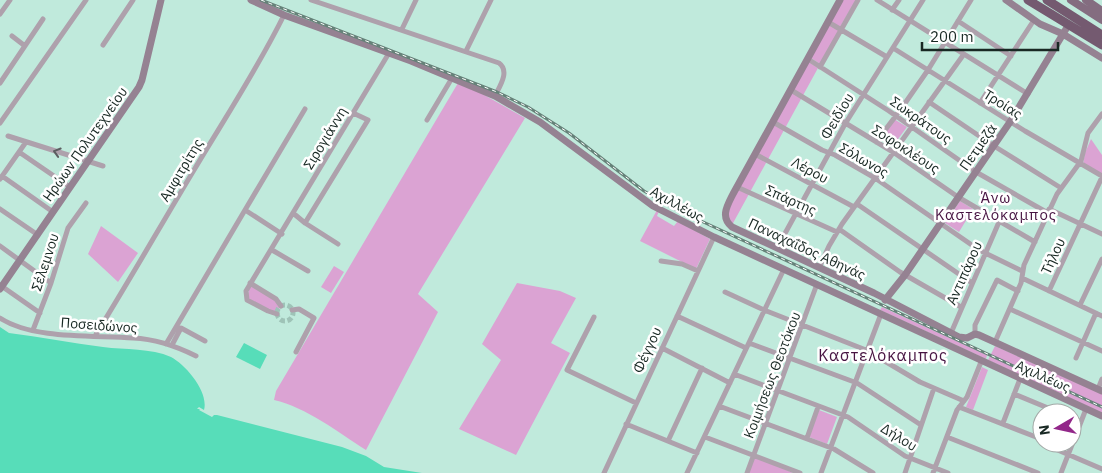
<svg xmlns="http://www.w3.org/2000/svg" width="1102" height="473" font-family="'IBM Plex Sans',sans-serif">
  <rect width="100%" height="100%" fill="#c0eadc"/>
  <path fill="#dba3d3" d="M843,0H856L840,27L831,22Z
    M829,25L839,30L820,64L811,58Z
    M809,62L818,68L732,225L726,217L732,200Z
    M458,83L479,92L525,118L418,294L438,312L366,450C339,433 306,407 274,400L276,391Z
    M894,119L907,127L892,147L881,139Z
    M1091,139L1102,155V175L1083,164L1085,153Z
    M960,201L973,209L959,232L945,223Z
    M657,210L659,211L657,216L674,226L678,221L710,239L696,269L640,241Z
    M101,226L138,253L118,282L88,254Z
    M334,266L344,272L331,293L321,287Z
    M250,283L267,293L281,306L278,310L277,314L247,300Z
    M517,283L560,291L576,298L551,343L570,353L516,455L459,429L501,360L482,344Z
    M882,307L987,355L986,359L880,310Z
    M995,346L1102,394V413L988,360Z
    M982,367L988,370L973,410L966,407Z
    M819,410L837,417L827,444L809,437Z
    M753,455L793,473H747Z"/>
  <path fill="#57ddb9" d="M0,327L9,333C40,337 72,343 103,347C125,350 151,348 171,357C186,365 209,392 204,410L199,407L197,409H200L199,410L212,417L214,415H217L342,447L366,456L384,467L422,473H0Z
    M244,343L267,355L260,369L236,357Z"/>
  <g fill="none" stroke-linecap="round" stroke-linejoin="round">
    <path stroke="#9ec3b7" stroke-width="5" stroke-dasharray="5 2.5" stroke-linecap="butt" d="M277 313a8 8 0 1 1 16 0a8 8 0 1 1-16 0Z"/>
    <path stroke="#aea1ac" stroke-width="5" d="M311,0L499,63C510,71 500,86 495,96
      M877,0L1028,94
      M892,10L899,0
      M0,14L10,0
      M958,21L1011,56
      M828,22L887,57
      M402,29L416,0
      M12,36L25,46
      M103,45L133,0
      M893,48L1025,131L1102,176
      M466,51L491,0
      M808,59L889,111L976,172L1048,213
      M820,67L858,0
      M0,83L43,19
      M791,90L893,152L958,197L1035,242
      M929,102L994,146L1061,188
      M980,103L1034,20
      M427,120L452,78
      M773,122L822,150L835,155L875,178L979,250L1022,271
      M0,123L86,0
      M8,136L103,166
      M876,142L901,109L928,70L971,0
      M19,152L70,187
      M755,154L854,207
      M2,176L53,212
      M0,179L26,142
      M737,187L837,232
      M857,204L972,283
      M0,209L38,235
      M1049,209L1102,234
      M245,210L305,109
      M293,213L305,223L338,244
      M305,223L368,120L353,113
      M839,229L900,272L961,307
      M0,246L51,283
      M777,248L845,124L923,0
      M272,250L308,271
      M661,261L682,264L698,271
      M819,268L829,246L842,224L964,54
      M1022,278L1102,316
      M250,283L276,299L281,306
      M0,285L40,313
      M1049,291L1102,177
      M725,292L764,310L866,350L920,382L964,401
      M1080,305L1102,259
      M1010,309L1102,351
      M292,310L299,309L314,318L296,352
      M277,314L268,311L247,300L246,291L389,53
      M677,316L746,348
      M594,317L567,370L636,403
      M0,318C34,340 94,335 133,338C156,339 176,346 196,356
      M33,330L51,283L68,228L86,203
      M951,333L999,222
      M975,334V325L997,280L1018,291
      M95,336C129,281 161,225 194,170C225,118 258,68 284,15
      M995,342L1021,283L1024,265L1057,194L1081,161L1088,133L1102,114
      M749,343L857,383L921,425
      M166,344L245,210L282,234
      M172,345L181,328L205,341
      M662,348L730,383
      M1076,358L1096,313
      M734,374L848,417L905,456L948,473
      M1098,389L1102,379
      M1014,394L1060,413
      M719,406L834,449L873,473
      M959,407L1036,437L1042,441
      M1072,418L1081,422
      M1003,423L1020,379
      M626,424L697,453
      M705,437L800,473
      M947,437L1038,473
      M807,438L818,407
      M668,441L702,368
      M1045,443L1053,448L1102,469
      M604,473L714,237
      M687,473L784,269
      M747,473L817,284
      M821,473L881,314
      M905,473L934,388
      M933,473L957,410L967,397L981,362
      M1061,473L1086,409"/>
    <path stroke="#958292" stroke-width="7" d="M251,0L284,15L411,61L495,96L540,122L653,206L714,237L1102,416
      M840,0L733,194C727,206 720,217 732,227L874,293L959,337L967,338L975,334L979,335L1102,391
      M1006,0L1040,24L1063,34L1102,58
      M0,289L139,87L142,80L161,0
      M885,300L905,275L1010,122L1066,29"/>
    <path stroke="#846d80" stroke-width="8" d="M1071,0L1102,20
      M1086,0L1102,11"/>
    <path stroke="#745a70" stroke-width="9" d="M1028,0L1102,45
      M1047,0L1102,35"/>
    <defs>
      <path id="rail" d="M261,0L497,92L528,107L569,133L644,191L673,208L1102,407"/>
    </defs>
    <use href="#rail" stroke="#668279" stroke-width="3"/>
    <use href="#rail" stroke="#fff" stroke-width="1" stroke-dasharray="4" stroke-linecap="butt"/>
  </g>
  <defs><path id="oneway-chevron" d="M-2-3.5L2.5 0L-2 3.5" fill="none" stroke-width="1.6" stroke-linecap="round" stroke-linejoin="round" transform="scale(1.25)"/></defs>
  <use stroke="#5c5e61" href="#oneway-chevron" transform="translate(57 152) rotate(-163)"/>
  <g text-anchor="middle" stroke-width="5" stroke-linejoin="round" paint-order="stroke">
    <g font-size="14" fill="#182823" stroke="#fff">
      <text transform="translate(1003 104) rotate(32)" y="5">Τροίας</text>
      <text transform="translate(837 116) rotate(-59)" y="5">Φειδίου</text>
      <text transform="translate(921 120) rotate(35)" y="5">Σωκράτους</text>
      <text transform="translate(325 138) rotate(-59)" y="5">Σιρογιάννη</text>
      <text transform="translate(85 144) rotate(-55)" y="5">Ηρώων Πολυτεχνείου</text>
      <text transform="translate(978 147) rotate(-55)" y="5">Πετμεζά</text>
      <text transform="translate(906 149) rotate(33)" y="5">Σοφοκλέους</text>
      <text transform="translate(864 160) rotate(30)" y="5">Σόλωνος</text>
      <text transform="translate(181 170) rotate(-59)" y="5">Αμφιτρίτης</text>
      <text transform="translate(810 170) rotate(28)" y="5">Λέρου</text>
      <text transform="translate(791 200) rotate(24)" y="5">Σπάρτης</text>
      <text transform="translate(677 204) rotate(29)" y="5">Αχιλλέως</text>
      <text transform="translate(807 249) rotate(25)" y="5">Παναχαΐδος Αθηνάς</text>
      <text transform="translate(1053 256) rotate(-65)" y="5">Τήλου</text>
      <text transform="translate(45 262) rotate(-72)" y="5">Σέλεμνου</text>
      <text transform="translate(964 273) rotate(-66)" y="5">Αντιπάρου</text>
      <text transform="translate(99 325) rotate(4)" y="5">Ποσειδώνος</text>
      <text transform="translate(647 350) rotate(-65)" y="5">Φέγγου</text>
      <text transform="translate(772 375) rotate(-69)" y="5">Κοιμήσεως Θεοτόκου</text>
      <text transform="translate(1043 376) rotate(24)" y="5">Αχιλλέως</text>
      <text transform="translate(899 437) rotate(31)" y="5">Δήλου</text>
    </g>
    <g font-size="15" letter-spacing="1" fill="#471442" stroke="#fff">
      <text x="996" y="203">Άνω<tspan x="996" dy="17">Καστελόκαμπος</tspan></text>
    </g>
    <g font-size="16" letter-spacing="1" fill="#471442" stroke="#fff">
      <text x="883" y="361">Καστελόκαμπος</text>
    </g>
  </g>
  <g transform="translate(1057 428) rotate(261)"><circle r="24" fill="#ffffff" stroke="#a3a9a7"/>
  <path d="M0-4L9 19L0 12L-9 19Z" fill="#922789"/>
  <text y="-8" font-size="14" font-weight="bold" text-anchor="middle" fill="#182823">N</text>
  </g>
  <path d="M922 42v8h136v-8" fill="none" stroke="#182823" stroke-width="2.5"/>
  <text x="930" y="42" font-size="15" fill="#182823" stroke="#ffffff" stroke-width="4" paint-order="stroke">200 m</text>
</svg>
